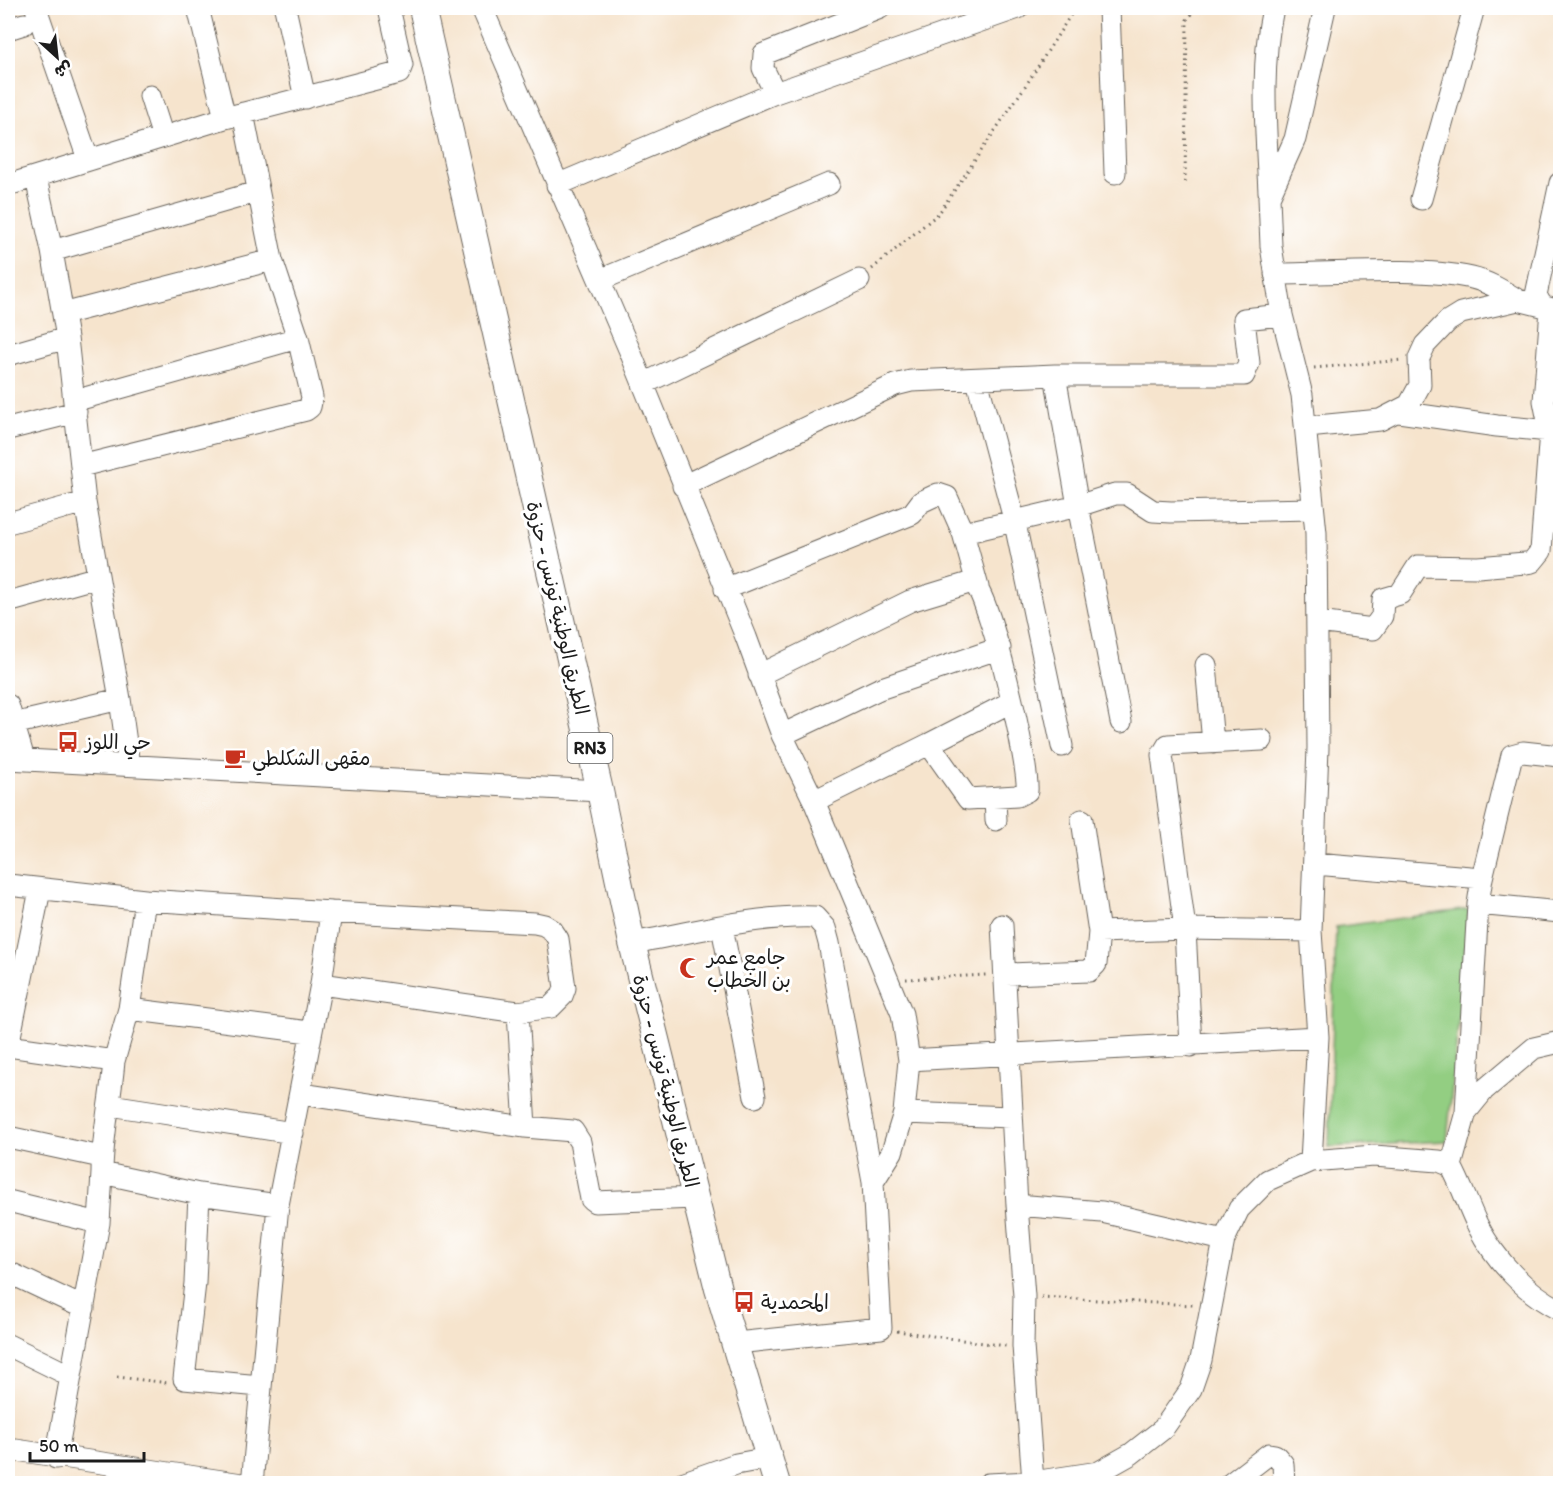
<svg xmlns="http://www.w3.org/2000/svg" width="1568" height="1491" font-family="Itim,'Playpen Sans Arabic',sans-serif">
  <rect width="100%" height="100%" fill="#fff"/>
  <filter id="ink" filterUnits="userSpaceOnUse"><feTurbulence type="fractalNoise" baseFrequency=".0167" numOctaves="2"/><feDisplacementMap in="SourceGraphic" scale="12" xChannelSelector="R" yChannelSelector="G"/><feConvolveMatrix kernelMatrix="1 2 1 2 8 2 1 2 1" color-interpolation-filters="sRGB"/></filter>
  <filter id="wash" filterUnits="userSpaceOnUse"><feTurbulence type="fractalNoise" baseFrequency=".008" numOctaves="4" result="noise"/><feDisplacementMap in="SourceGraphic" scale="24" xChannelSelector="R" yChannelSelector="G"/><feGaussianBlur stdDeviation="1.35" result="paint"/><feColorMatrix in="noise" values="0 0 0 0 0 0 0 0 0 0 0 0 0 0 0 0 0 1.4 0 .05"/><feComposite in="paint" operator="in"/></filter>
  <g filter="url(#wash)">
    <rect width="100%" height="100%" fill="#f6e4cd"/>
    <path fill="#93ce82" stroke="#58754f" stroke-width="1.5" d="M1469,909L1447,1141L1329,1147L1336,927Z"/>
  </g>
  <g filter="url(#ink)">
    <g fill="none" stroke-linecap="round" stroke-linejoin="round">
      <defs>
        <path id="minor" d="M36,8L88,159
          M198,8L225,118
          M285,8L305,98
          M482,8L629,349L746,637L782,735L814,801L902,1014L909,1060L904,1113L892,1152L873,1182L881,1328L736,1343
          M1109,8L1115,173
          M8,29L24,24
          M775,93L1018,8
          M150,96L163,137
          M36,178L52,251L67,338L85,502L120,699L129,765
          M1560,183L1536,295L1542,306L1560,311
          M8,185L225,118L399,73L402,65L389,8
          M557,185L775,93L763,68L764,54L880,8
          M1269,192C1266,130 1260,68 1273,8
          M1421,199L1474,8
          M52,251L257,192
          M1275,274C1334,274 1416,266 1472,278C1489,282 1503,291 1518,300
          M600,280L829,184
          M63,314L272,260
          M8,355L67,338
          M977,380L1014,519L1062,746
          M643,384L859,280
          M74,401L298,338
          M1307,427L1380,420L1409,405L1420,385L1419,358L1425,345L1448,321L1461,313L1518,300L1542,306
          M8,429L76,412
          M1550,431L1544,401L1551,309
          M81,466L306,410L310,407L312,397L298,338L272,260L243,113
          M683,486L895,385L911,381L1055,375H1244L1249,363L1244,319L1282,315
          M8,523L85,502
          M963,533L978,587
          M725,589L912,514L921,502L938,494L947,497L963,533L1078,506L1055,375
          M8,602L98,577
          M1318,622L1373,629L1382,616L1383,599L1400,594L1418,566L1478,567L1525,563L1532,562L1541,551L1550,431L1497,426L1399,412
          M1206,665L1213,743
          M759,675L910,601L969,583L974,584C991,598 1030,768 1027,791L1017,796L968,799L929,744L814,801
          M8,705L24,759
          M1121,722L1078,506L1115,494H1127L1153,511L1171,512L1313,509
          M13,724L120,699
          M782,735L879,689L1000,648
          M929,744L1011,702
          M8,759L600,791
          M995,799L996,820
          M1082,820L1099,932
          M1315,864L1482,878L1478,904L1466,1112
          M1482,878L1512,755L1523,752L1560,756
          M8,885L145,900L331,912
          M1478,904L1560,912
          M1002,925L1017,1205L1102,1212L1224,1240
          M722,927L755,1097
          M632,943C690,933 756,915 815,917L825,928L829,943L873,1182
          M1006,974L1089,971L1096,964L1099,932L1185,929L1311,931
          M321,984L518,1012
          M129,1009L309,1032
          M8,1046L114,1061C111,1099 102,1136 102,1173L199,1194L278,1205L252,1484
          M8,1046L40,890
          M1191,1046L1185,929L1162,755L1168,745L1262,740
          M909,1060L1318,1037
          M114,1061L129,1009L145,900
          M301,1094L525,1127
          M110,1105L293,1133
          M904,1113L1011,1117
          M8,1137L101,1157
          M1311,1161L1318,1037L1311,931L1318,748L1316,533L1302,395L1282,315L1271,246L1269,197L1295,139L1325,8
          M1451,1166L1466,1112L1484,1090L1534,1048L1560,1042
          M199,1194L195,1283L184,1379L260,1386
          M8,1201L99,1223
          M278,1205L321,984L331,912L535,923L544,925L552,930L558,939L565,988L562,996L551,1007L518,1012L525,1127L573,1131L580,1142L591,1199L595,1202L695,1198
          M1017,1205L1024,1296L1023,1346L1033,1482
          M8,1272L84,1308
          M8,1345L71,1376
          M8,1456L16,1450L242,1484
          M56,1458L99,1223L102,1173
          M679,1484L736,1464L769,1458
          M988,1484L1033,1482L1099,1472L1131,1454L1163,1429L1191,1389L1201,1360L1224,1240L1239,1209L1268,1180L1311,1161L1374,1156L1439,1161L1451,1166C1462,1186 1468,1206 1478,1226C1495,1260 1526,1293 1560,1310
          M1230,1484L1269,1454L1275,1455L1283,1464L1284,1484"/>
        <path id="major" d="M422,8L600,791L632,943L718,1289L777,1484"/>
      </defs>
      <use href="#minor" stroke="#68625a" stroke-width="23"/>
      <use href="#major" stroke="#68625a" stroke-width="28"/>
      <path stroke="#68625a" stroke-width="3" stroke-dasharray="1.5 4.5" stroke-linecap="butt" d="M1185,182L1187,20L1197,8
        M872,269L939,213L1030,79L1075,8
        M1314,368L1403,360
        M906,979L986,975
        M1041,1297L1193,1305
        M897,1331L1006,1346
        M117,1377L169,1383"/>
      <use href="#minor" stroke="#fff" stroke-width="21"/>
      <use href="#major" stroke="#fff" stroke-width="26"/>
    </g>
  </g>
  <defs>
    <symbol id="bus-bare" viewBox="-9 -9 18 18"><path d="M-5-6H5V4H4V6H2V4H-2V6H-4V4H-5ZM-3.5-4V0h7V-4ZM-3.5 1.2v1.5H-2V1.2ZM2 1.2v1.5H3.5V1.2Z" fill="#c8321e" stroke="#fff" stroke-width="2.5" paint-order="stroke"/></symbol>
    <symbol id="cafe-bare" viewBox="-9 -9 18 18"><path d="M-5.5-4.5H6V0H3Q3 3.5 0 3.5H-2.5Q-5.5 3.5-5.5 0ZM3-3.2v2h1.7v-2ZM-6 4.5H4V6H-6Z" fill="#c8321e" stroke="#fff" stroke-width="2.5" paint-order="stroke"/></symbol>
    <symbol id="mosque-bare" viewBox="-9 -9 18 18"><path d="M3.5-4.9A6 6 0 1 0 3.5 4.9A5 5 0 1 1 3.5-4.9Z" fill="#c8321e" stroke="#fff" stroke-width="2.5" paint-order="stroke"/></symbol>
  </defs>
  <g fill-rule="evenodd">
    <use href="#bus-bare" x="53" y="727" width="30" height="30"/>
    <use href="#cafe-bare" x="220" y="743" width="30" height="30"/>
    <use href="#mosque-bare" x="675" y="953" width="30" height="30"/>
    <use href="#bus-bare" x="729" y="1287" width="30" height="30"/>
  </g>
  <g text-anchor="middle" stroke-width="6" stroke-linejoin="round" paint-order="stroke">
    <rect fill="#fff" stroke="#606060" stroke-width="1.5" x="567.5" y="733" width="45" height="30" rx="4.5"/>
    <g font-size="18" font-weight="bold" fill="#1c1c1c">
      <text x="590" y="754">RN3</text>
    </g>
    <g font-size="20" fill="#1c1c1c" stroke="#fff">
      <text transform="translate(558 608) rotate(77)" y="7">الطريق الوطنية تونس - حزوة</text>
      <text transform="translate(666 1081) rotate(76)" y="7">الطريق الوطنية تونس - حزوة</text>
    </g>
    <g font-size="20" fill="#1c1c1c" stroke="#fff" text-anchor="start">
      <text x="85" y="749">حي اللوز</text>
      <text x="252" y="765">مقهى الشكلطي</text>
      <text x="707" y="964">جامع عمر<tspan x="707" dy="23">بن الخطاب</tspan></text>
      <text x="761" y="1309">المحمدية</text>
    </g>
  </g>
  <rect width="1568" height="1491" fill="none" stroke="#fff" stroke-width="30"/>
  <g transform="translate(57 57) rotate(153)" stroke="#ffffff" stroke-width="4.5" paint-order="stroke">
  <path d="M0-4.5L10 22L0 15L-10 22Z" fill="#1c1c1c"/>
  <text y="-9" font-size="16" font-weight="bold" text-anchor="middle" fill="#1c1c1c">ش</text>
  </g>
  <path d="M30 1452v9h114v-9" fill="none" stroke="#1c1c1c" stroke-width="3"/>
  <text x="39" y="1452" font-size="18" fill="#1c1c1c" stroke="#ffffff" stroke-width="4.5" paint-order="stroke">50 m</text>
</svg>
